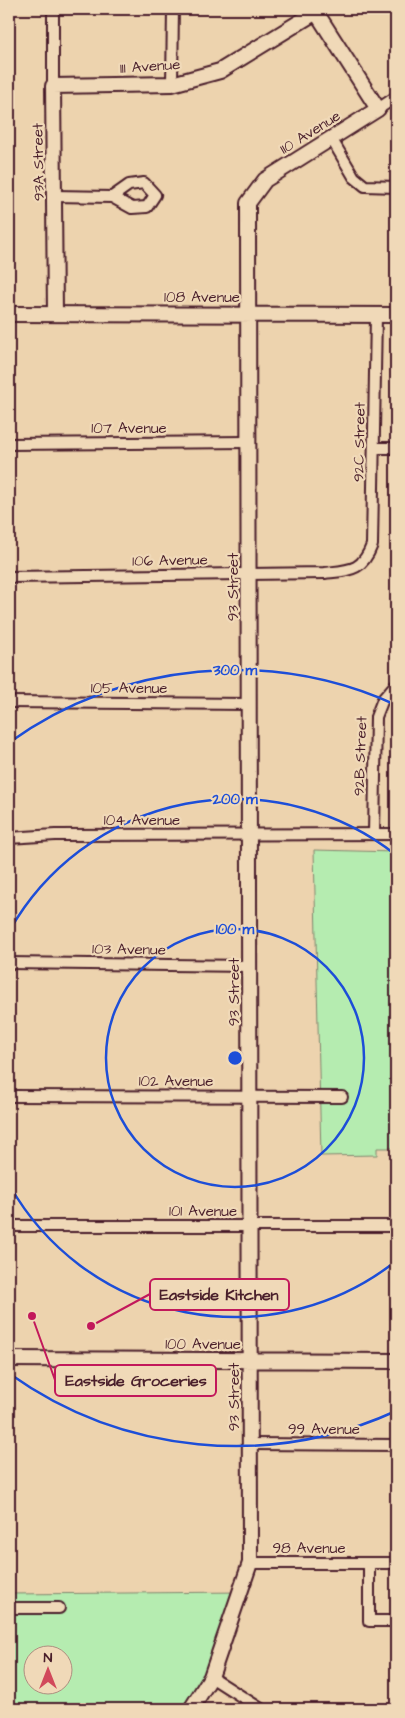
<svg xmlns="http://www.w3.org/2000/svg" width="405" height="1718" font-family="'Architects Daughter',sans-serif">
  <rect width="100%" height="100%" fill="#edd3ae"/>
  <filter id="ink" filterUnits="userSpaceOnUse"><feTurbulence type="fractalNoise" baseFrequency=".02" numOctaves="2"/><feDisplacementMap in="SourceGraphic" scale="10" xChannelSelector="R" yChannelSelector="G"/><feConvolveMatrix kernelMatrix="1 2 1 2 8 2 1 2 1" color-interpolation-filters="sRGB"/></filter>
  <g filter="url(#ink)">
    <path fill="#b5ecb0" stroke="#80866e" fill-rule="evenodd" d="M314,850L396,852V1148H377V1155L321,1156Z
      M246,1592L196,1709H9V1594ZM32,1656H62V1686H32Z"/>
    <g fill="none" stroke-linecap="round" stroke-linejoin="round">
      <defs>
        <path id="street" d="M53,9V86
          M172,84L173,9
          M378,109L396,97
          M331,138L354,177L365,186L396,187
          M54,196L112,197L132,208L147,207L155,195L144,183L129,185L112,197
          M9,444L249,442
          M374,448H396
          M9,577L325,573C351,570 362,571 372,545L376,315
          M9,702L249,704
          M374,834L376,717L383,699L396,684
          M9,838L55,835L396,834
          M9,963L250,966
          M9,1096L342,1097
          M9,1226H396
          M251,1444L396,1445
          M250,1563H396
          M369,1563V1621H396
          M9,1608H59
          M211,1677L261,1709"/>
        <path id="secondary" d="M9,314L396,315
          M55,314L53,86L172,84L220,71L321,9
          M9,1359L396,1361
          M191,1709L211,1677L250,1563L248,203L265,180L378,109L316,12"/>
      </defs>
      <use href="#street" stroke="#4a1f2b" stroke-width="14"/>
      <use href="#secondary" stroke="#4a1f2b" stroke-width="18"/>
      <use href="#street" stroke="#f0d9b8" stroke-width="10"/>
      <use href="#secondary" stroke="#f0d9b8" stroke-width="14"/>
    </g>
  </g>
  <g fill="none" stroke="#1d4ed8" stroke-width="2.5">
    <circle cx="235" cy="1058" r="129"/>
    <path d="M396 1261A259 259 0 0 1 10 1186M10 930A259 259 0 0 1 396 855"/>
    <path d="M396 1411A388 388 0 0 1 10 1374M10 742A388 388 0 0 1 396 705"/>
  </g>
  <g text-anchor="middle" stroke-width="4.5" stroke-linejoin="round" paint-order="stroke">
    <g font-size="15" fill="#4a1f2b" stroke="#f0d9b8">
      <text transform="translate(150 66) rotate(-4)" y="5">111 Avenue</text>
      <text transform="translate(310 132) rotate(-32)" y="5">110 Avenue</text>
      <text transform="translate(38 162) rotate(-91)" y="5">93A Street</text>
      <text x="202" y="302">108 Avenue</text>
      <text x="129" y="433">107 Avenue</text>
      <text transform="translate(359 442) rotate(-89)" y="5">92C Street</text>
      <text transform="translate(170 560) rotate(-1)" y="5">106 Avenue</text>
      <text transform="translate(233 587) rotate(-90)" y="5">93 Street</text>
      <text x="129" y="693">105 Avenue</text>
      <text transform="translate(360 756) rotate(-88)" y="5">92B Street</text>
      <text x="142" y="825">104 Avenue</text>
      <text transform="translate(129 949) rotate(1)" y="5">103 Avenue</text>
      <text transform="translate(234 992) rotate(-90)" y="5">93 Street</text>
      <text x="176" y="1086">102 Avenue</text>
      <text x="203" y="1216">101 Avenue</text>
      <text x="203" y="1349">100 Avenue</text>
      <text transform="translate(234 1397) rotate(-90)" y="5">93 Street</text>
      <text x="324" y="1434">99 Avenue</text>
      <text x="309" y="1553">98 Avenue</text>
    </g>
  </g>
  <circle cx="235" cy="1058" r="8" fill="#1d4ed8" stroke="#f0d9b8" stroke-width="2.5"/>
  <g font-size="15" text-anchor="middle" font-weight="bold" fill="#1d4ed8" stroke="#f0d9b8" stroke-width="4.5" stroke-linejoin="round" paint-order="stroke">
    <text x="235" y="675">300 m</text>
    <text x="235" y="804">200 m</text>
    <text x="235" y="934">100 m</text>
  </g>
  <path fill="none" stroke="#c2185b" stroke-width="2" d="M91 1326L150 1294M32 1316L55 1380"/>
  <g fill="#c2185b" stroke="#f0d9b8" stroke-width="2">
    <circle cx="91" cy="1326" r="5"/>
    <circle cx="32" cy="1316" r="5"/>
  </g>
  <g fill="#f0d9b8" stroke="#c2185b" stroke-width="2">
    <rect x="150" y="1279" width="139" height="31" rx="5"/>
    <rect x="55" y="1365" width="161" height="31" rx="5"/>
  </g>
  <g font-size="16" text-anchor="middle" font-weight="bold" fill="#4a1f2b">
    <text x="219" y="1300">Eastside Kitchen</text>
    <text x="136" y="1386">Eastside Groceries</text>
  </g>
  <rect width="405" height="1718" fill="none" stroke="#f0d9b8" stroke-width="30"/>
  <rect x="15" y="15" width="375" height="1688" fill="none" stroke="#4a1f2b" stroke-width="2" filter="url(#ink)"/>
  <g transform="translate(48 1670)"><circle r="24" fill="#f0d9b8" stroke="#ae8f80"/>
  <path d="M0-4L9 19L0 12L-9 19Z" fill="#d1495b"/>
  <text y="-8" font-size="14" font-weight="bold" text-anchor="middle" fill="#4a1f2b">N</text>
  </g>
</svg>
